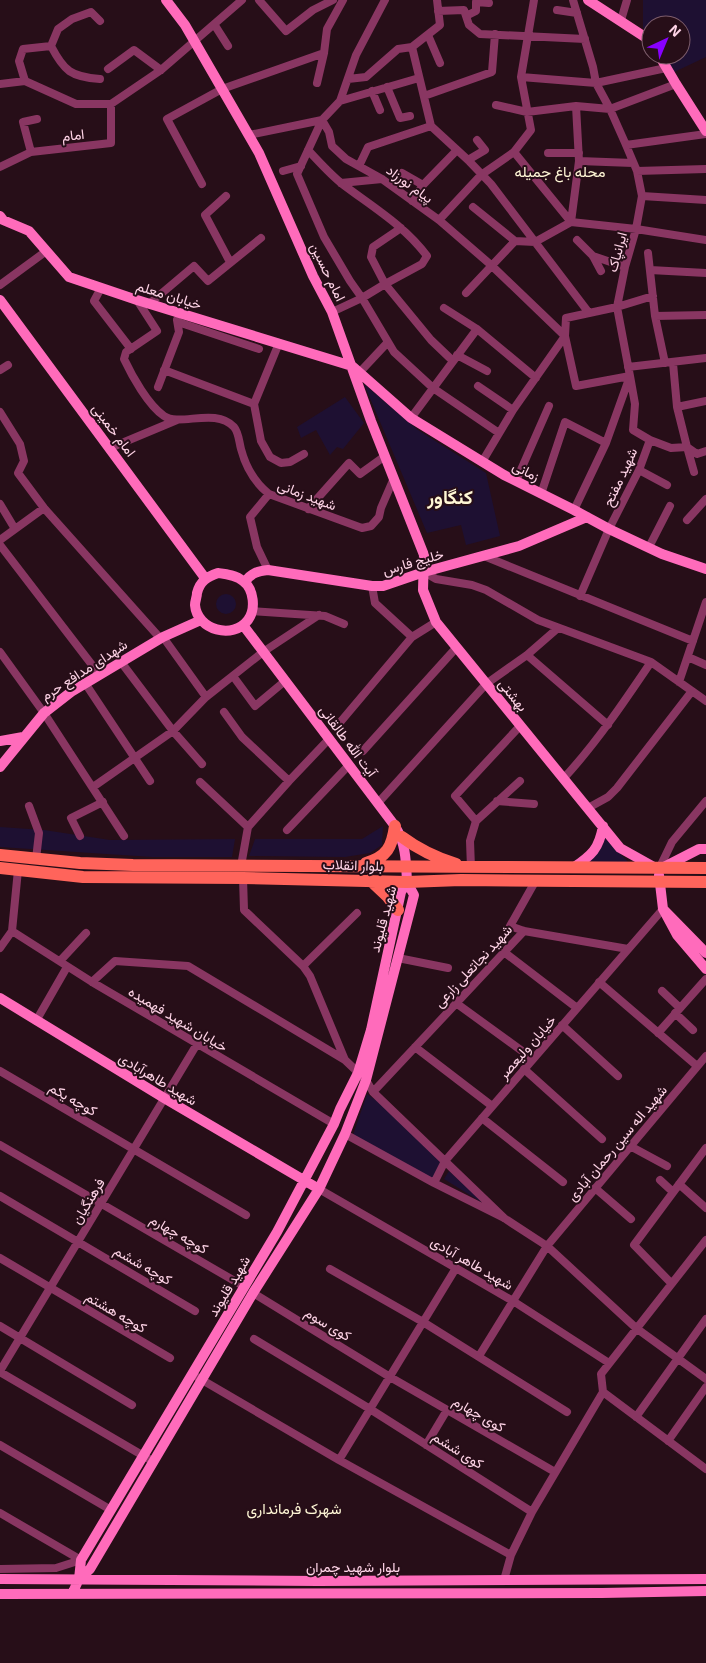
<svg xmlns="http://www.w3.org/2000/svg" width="706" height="1663" font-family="'Exo 2',Vazirmatn,sans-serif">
  <rect width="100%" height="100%" fill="#270e18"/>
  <path fill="#1e1032" d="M643,0H706V57L670,74L663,55H681V25H651V35L643,28Z
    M364,384L418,430L486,473L500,536L466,545L461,525L427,533Z
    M345,397L364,423L343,449L337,447L330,455L316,430L301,438L297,427Z
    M216 604a10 10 0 1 1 20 0a10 10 0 1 1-20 0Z
    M383,826L382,845L370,853L345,857L249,856L255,839H362Z
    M0,827L44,830L110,840L235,839L232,857H152L0,847Z
    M605,838L630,864H586C596,857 601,850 605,838Z
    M367,1094L383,1105L441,1161L432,1180L353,1135Z
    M449,1171L486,1205L444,1179Z"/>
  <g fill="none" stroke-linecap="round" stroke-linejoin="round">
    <path stroke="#893662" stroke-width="8" d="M259,0L286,31L313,10L333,0
      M385,0L356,55L340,101L322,120L297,174L324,237L350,281L362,298L394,352L433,388L499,433
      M437,0L440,25L412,47L431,126L468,160L491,184L589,313
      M573,0L593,67L596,83L610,109L626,145L637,171L642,196L636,229L625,267L617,307L630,376L606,443L574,510
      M557,10L577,13
      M438,11L464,10L469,25L480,34L585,39
      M466,16L476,11V2L489,3
      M621,20L627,0
      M214,24L228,46
      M428,35L440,63
      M51,46C64,71 71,77 100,79
      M108,69L134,50L161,70
      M521,77L596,83L666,68
      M348,79L366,77L398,49L412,47
      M25,81L19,61L23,49L51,46L58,29L72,19L91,12L100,21
      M317,83L324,53L327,29L343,0
      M0,84L25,81L76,104H111L161,70L242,0
      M387,87L400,118L410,116
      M372,91L380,110
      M424,96L492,72L495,34
      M340,101L419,78
      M496,105L527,112L576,106L610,109L676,84
      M249,135L322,120L329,132L332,146L346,159L382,179L439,220L491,265L565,336L576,386L630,376L635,404L633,430L650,440
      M626,145L706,134
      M308,150C319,162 329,173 341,183C371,206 404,225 427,256L422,264L385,284L362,298L332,312
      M31,152L23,122L37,119
      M514,152L571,222L636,229L706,240
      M548,153H579
      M468,160L485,150L477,140
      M579,161L633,163
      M359,166L368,147L431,126
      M0,167L31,152L111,143V104
      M283,171L301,166
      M637,171L706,169
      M402,173L423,185
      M341,183L382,179
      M202,184L167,119L222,89L324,53
      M226,196L205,215L230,262
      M642,196L706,200
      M412,201L423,185L457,150
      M473,207L515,241
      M439,220L481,175L514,152L531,130L521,77L534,0
      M401,228L373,247L371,257L385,284L431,340L453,361
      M577,240L593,256L601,271
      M648,253L655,316L665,363
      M593,256L625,267
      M650,270L706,273
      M0,285L45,252
      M101,288L94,301L131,349
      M466,293L515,241L535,242L571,222L579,161L576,106
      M137,300L157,331L126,352L124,359C132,376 148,405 164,416C180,427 215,407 234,427C239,433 239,442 241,449C246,468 254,482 269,494L362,528L371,526L379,517L381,508L394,478
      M149,304L194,266L208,281L261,238
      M444,308L477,329L536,378
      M655,316L706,315
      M178,322L259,349
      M279,343L254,404L261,441L270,457L281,463L290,462L304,454
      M457,355L487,371
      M673,363L677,407L687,447L697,454L706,451
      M628,367L706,358
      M0,370L8,365
      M164,370L254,404
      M359,373L388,342
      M478,386L513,410
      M158,387L179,332L177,320
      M677,407L706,401
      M0,412L20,444L24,461L18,473L44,508L160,638
      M411,418L477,329
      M110,448L177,420
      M482,462L513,410L565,336L566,318L617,307L653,296
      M639,470L667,485
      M516,481L549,406
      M541,494L565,422L606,443
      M0,504L15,529
      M308,509L349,463L360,474L385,456
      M687,520L706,499
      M0,540L44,508
      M0,545L99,674
      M649,547L670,506
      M484,556L693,641
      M268,570L257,547L250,517L269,494
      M424,572L436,579L472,585L486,590L538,620L651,662L706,701
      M372,586L375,603L412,637
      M580,596L609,529L639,470L650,440L671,448L687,447L694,472
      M252,611L325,616L344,624
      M163,637L206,697
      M0,652L44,713L124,836
      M527,655L608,725
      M688,657L706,665
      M121,662L173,731L202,764
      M233,676L255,706L285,681
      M679,682L706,602
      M85,683L150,781
      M224,712L242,737L289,781
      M337,726L412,637L436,622
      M363,751L456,648
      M564,778C597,742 624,702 651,662
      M200,782L248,827
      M93,787L173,731L206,697L263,652L319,615
      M497,801L534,804
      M378,803L486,684L527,655L558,628
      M29,806L39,833L36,859
      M588,808L608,797L617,788L692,691
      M476,821L455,796L520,726
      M287,830L349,765
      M80,836L71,818L103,802
      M241,866L248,827L289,781L329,739
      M471,868L470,841L476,821L520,781
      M659,869L672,842L706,801
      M243,878L244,910L303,966L310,976L345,1060L366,1080L373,1092L504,1218
      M536,880L510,926L524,931L628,949
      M12,931L92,982L334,1124
      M0,948L12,931L18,870
      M504,952L577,1008
      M398,958L448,968
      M60,961L86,933
      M303,966L357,913
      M92,982L115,961L188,966L345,1060
      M599,982L697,1066
      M662,991L680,1008
      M456,1003L533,1059
      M675,1013L693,1030
      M36,1021L67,967
      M562,1025L618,1076
      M658,1033L706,979
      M415,1047L492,1106
      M524,1069L602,1139
      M0,1071L246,1215
      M373,1092L524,931
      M482,1118L563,1182
      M345,1134L434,1183L504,1218L547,1246L636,1328L706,1379
      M0,1145L245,1287
      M630,1146L667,1166
      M660,1180L673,1192
      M434,1183L445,1161L663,909
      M679,1184L706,1208
      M595,1188L631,1219
      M319,1189L513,1301L609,1363
      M0,1196L195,1311
      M0,1258L170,1358
      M330,1269L423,1322L567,1412
      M671,1283L634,1245L706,1148
      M253,1293L390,1377L555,1472
      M0,1326L132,1405
      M254,1339L370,1409L532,1512
      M479,1356L547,1246L706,1056
      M0,1371L197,1044
      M0,1372L154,1462
      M197,1377L339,1460L511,1555
      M603,1392L706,1469
      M636,1417L706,1319
      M668,1441L706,1387
      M0,1445L111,1510
      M426,1445L447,1410
      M339,1460L456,1268
      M0,1513L81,1560
      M0,1569L56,1568L81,1560
      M504,1580L511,1555L532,1512L603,1392L601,1374L706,1240"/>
    <path stroke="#ff6bbb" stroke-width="10" d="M166,0L185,25L259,153L313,276L332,312L371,421L424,555L423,590L436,622L620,848L654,867
      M588,0L651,41
      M659,55L676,84L706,131
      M0,216L3,220L29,231L69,277L137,300L352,366L411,418L504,475L574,510L609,529L662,554L706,569
      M0,300L205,578
      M218,573C226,574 236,575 243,581C254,589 256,609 248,620C233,640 197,630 195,605C195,601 197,597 197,593C200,581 207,577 218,573Z
      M245,582C251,573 258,571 268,570L372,586H383L424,572L519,546L587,517
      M243,625L395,826C406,844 406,861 407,882
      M0,741L23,737
      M0,767L44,713L71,692L163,637L201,620
      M573,868C592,855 599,849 603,826
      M662,868L699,849H706
      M659,875L663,909
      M706,953L663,909L677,935L706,969
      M0,998L164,1098L319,1189
      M0,1579L318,1581L706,1579
      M79,1579L90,1569L253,1293L319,1189L345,1134L366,1080L412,903L414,895L407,882
      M0,1594L602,1593L706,1591
      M72,1594L79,1579L81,1560L277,1232L334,1124L340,1109L358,1073L371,1030L401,892L407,882"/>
    <path stroke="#ff645b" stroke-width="12" d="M402,837C418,849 437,858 456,864
      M0,855L80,863L133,865L706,868
      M366,863C387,857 392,847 395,826
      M0,868L83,877L243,878L407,882L461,880L706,882
      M370,880L388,897L398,910"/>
  </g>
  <g text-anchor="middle" stroke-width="4" stroke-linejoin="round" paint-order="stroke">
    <g font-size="14" fill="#ffd4e7" stroke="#270e18">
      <text transform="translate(73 135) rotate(-6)" y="5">امام</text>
      <text transform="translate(410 184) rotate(36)" y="5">پیام نورزاد</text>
      <text transform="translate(617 252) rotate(-75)" y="5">ایرانپاک</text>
      <text transform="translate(328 272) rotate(64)" y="5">امام حسین</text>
      <text transform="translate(169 295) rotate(17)" y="5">خیابان معلم</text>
      <text transform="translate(114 430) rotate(53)" y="5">امام خمینی</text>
      <text transform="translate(526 471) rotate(27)" y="5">زمانی</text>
      <text transform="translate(620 477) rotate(-65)" y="5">شهید مفتح</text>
      <text transform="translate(307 495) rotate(21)" y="5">شهید زمانی</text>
      <text transform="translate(413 562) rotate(-16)" y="5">خلیج فارس</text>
      <text transform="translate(84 670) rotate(-33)" y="5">شهدای مدافع حرم</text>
      <text transform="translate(513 695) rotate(51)" y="5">بهشتی</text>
      <text transform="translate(348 741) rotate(53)" y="5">آیت الله طالقانی</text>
      <text transform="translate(353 865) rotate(2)" y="5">بلوار انقلاب</text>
      <text transform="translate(383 919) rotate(-75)" y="5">شهید قلیوند</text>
      <text transform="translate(473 966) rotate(-47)" y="5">شهید نجاتعلی زارعی</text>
      <text transform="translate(178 1019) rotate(31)" y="5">خیابان شهید فهمیده</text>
      <text transform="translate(527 1047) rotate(-49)" y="5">خیابان ولیعصر</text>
      <text transform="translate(158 1079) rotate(31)" y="5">شهید طاهرآبادی</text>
      <text transform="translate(73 1099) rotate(30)" y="5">کوچه یکم</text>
      <text transform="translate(617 1143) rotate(-50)" y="5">شهید اله سین رحمان آبادی</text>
      <text transform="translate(88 1201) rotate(-59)" y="5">فرهنگیان</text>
      <text transform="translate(179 1234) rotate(30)" y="5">کوچه چهارم</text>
      <text transform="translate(472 1263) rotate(30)" y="5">شهید طاهر آبادی</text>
      <text transform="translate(143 1265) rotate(30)" y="5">کوچه ششم</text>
      <text transform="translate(229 1286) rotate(-59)" y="5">شهید قلیوند</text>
      <text transform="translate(116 1312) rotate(30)" y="5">کوچه هشتم</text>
      <text transform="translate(328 1324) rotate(31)" y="5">کوی سوم</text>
      <text transform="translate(479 1414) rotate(30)" y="5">کوی چهارم</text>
      <text transform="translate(458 1450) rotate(32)" y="5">کوی ششم</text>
      <text x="353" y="1572">بلوار شهید چمران</text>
    </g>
    <g font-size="15" fill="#fff7d6" stroke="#270e18">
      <text x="560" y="177">محله باغ‌ جمیله</text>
      <text x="294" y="1514">شهرک فرمانداری</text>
    </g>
    <g font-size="19" font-weight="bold" fill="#fff7d6" stroke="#270e18">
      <text x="450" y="504">کنگاور</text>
    </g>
  </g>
  <g transform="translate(666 40) rotate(44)"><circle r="24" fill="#270e18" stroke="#7d5d6b"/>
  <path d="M0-4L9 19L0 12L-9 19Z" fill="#8800ff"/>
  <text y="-8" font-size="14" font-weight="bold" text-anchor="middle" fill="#ffd4e7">N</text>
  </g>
</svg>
